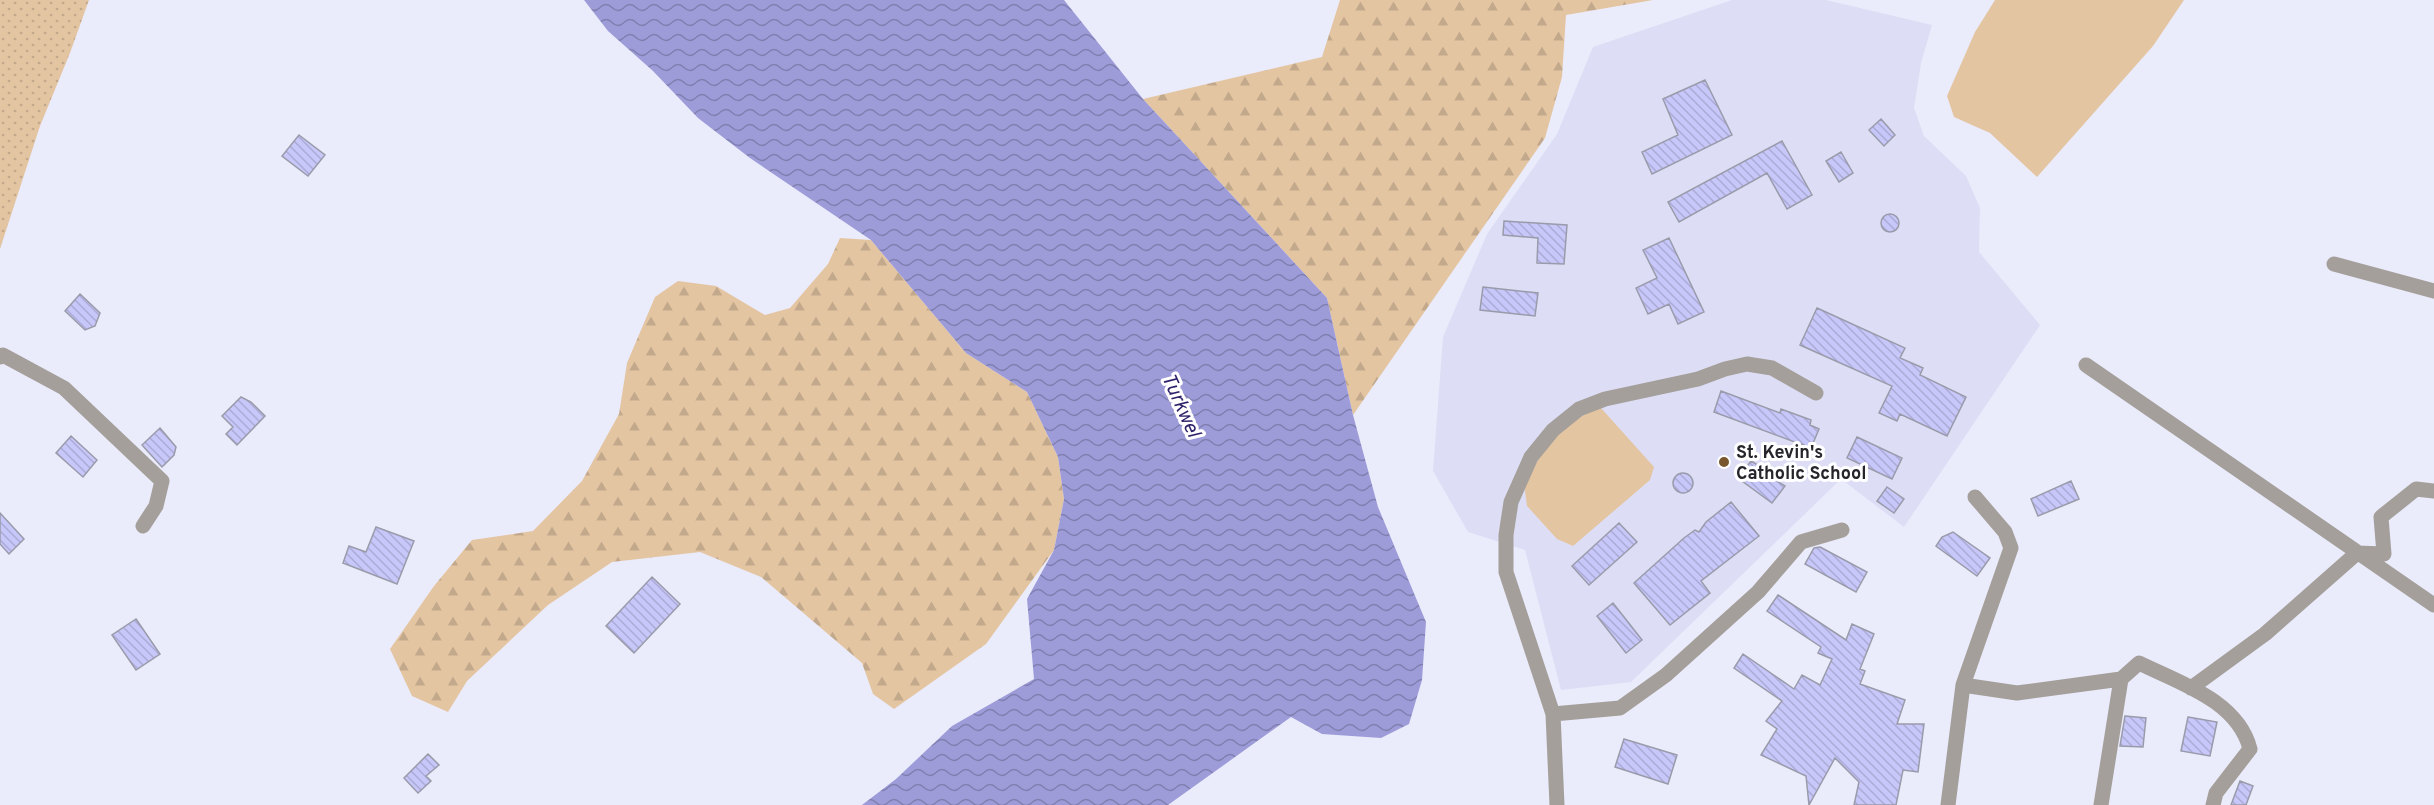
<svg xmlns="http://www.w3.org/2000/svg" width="2434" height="805" font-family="Overpass,sans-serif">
  <defs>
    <pattern id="grass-dots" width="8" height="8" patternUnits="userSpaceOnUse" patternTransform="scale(1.5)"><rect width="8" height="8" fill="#e4c5a2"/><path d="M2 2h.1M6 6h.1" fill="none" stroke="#c3a98c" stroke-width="1.8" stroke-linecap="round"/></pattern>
    <pattern id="forest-firs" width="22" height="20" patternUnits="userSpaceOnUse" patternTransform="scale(1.5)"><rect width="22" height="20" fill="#e4c5a2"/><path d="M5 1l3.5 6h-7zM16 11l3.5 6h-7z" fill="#c3a98c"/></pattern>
    <pattern id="water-waves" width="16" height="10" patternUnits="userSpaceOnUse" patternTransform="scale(1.5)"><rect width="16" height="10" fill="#9d9cd9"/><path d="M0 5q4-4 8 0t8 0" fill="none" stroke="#807fb0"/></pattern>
    <pattern id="building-back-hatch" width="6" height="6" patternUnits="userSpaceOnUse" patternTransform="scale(1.5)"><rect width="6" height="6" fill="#c7c7fa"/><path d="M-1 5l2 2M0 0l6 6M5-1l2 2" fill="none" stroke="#ababd6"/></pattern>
  </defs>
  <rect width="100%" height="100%" fill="#eaebfb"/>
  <path fill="#dddef5" d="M1732,0H1826L1932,25L1921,63L1914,108L1924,136L1966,176L1980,208L1979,252L2040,325L1904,527L1841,479L1631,682L1561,690L1525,550L1468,532L1433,471L1443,337L1487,234L1557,134L1593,47Z"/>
  <path fill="url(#grass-dots)" d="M0,0H89L70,53L40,126L0,249Z"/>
  <path fill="url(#forest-firs)" d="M1340,0H1653L1566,15L1562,77L1545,138L1353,415L1327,298L1143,99L1322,57Z
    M840,238L871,240L966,353L1027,392L1058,457L1064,499L1054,550L986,644L894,709L873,694L862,663L761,577L700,552L612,562L548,605L467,681L448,712L412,696L390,649L434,586L472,540L533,531L582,481L619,414L627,363L655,297L678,281L716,286L765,315L790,308L828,264Z"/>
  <path fill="#e4c5a2" d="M1995,0H2184L2153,46L2037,177L1990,133L1954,117L1947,96L1975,32Z
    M1601,408L1654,467L1650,480L1573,546L1557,539L1527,506L1524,483C1540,454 1567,416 1601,408Z"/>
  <path fill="url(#water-waves)" d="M584,0H1064L1143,99L1327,298L1353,415L1378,507L1426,622L1422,680L1409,724L1381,738L1322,734L1291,717L1168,805H862L896,779L952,726L1034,679L1027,599L1054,550L1064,499L1058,457L1027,392L966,353L871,240L750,158L698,118L653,71L608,31Z"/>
  <path fill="url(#building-back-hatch)" stroke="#9a9baa" stroke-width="1.5" d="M1705,80L1732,135L1652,174L1642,152L1678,135L1663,99Z
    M1881,119L1895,135L1884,146L1869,130Z
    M299,135L325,155L308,176L282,156Z
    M1782,141L1812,195L1787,209L1767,173L1679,222L1668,202Z
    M1841,152L1853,173L1839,182L1826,161Z
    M1881 223a9 9 0 1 1 18 0a9 9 0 1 1-18 0Z
    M1504,221L1567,225L1564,264L1537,263L1538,238L1503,235Z
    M1669,238L1704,312L1678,324L1669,304L1648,314L1636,288L1657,278L1643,250Z
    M1483,287L1538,293L1535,316L1480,310Z
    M80,294L100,313L95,326L85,330L65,311Z
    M1817,308L1905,348L1900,358L1923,368L1920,375L1966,397L1947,436L1900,414L1897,421L1879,413L1892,386L1800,345Z
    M1721,391L1780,413L1781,409L1811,420L1810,425L1819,429L1811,448L1714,412Z
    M241,397L251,402L265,416L237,445L226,434L233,427L222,416Z
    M160,428L176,447L174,455L162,467L142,445Z
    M71,436L97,460L83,477L56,453Z
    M1857,437L1902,458L1892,479L1847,458Z
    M1751,461L1776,476L1774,479L1785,486L1772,503L1738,478Z
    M1673 483a10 10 0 1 1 20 0a10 10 0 1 1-20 0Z
    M2071,481L2079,499L2038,516L2031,499Z
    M1887,487L1904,499L1894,513L1877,501Z
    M1731,502L1759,536L1701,581L1710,593L1670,625L1634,583L1684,538L1695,530L1699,532L1706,522Z
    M0,513L24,539L9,554L0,544Z
    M1619,523L1637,542L1589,585L1572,566Z
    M376,527L414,541L397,584L343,563L349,546L366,552Z
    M1953,532L1990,558L1977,576L1936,546L1942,537Z
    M1820,547L1867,572L1856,592L1805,564L1814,548Z
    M652,577L680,604L634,653L606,626Z
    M1778,595L1846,640L1852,624L1874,634L1860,669L1865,671L1860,684L1905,700L1897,724H1924L1918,772L1903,770L1896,805H1854L1859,782L1835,758L1809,805L1806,776L1761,755L1777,729L1766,721L1782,701L1734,668L1743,654L1794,689L1802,675L1820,685L1832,659L1818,653L1821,647L1767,611Z
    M1613,603L1642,640L1626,653L1597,616Z
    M136,619L160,654L136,670L112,635Z
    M2125,716L2146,718L2143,747L2120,746Z
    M2188,717L2217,722L2210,756L2181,751Z
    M1624,739L1677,755L1668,784L1615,767Z
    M428,754L439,765L426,776L431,781L418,793L404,778Z
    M2240,781L2253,786L2246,805H2231Z"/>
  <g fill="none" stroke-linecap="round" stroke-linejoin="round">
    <path stroke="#a49f9a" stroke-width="15" d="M2334,264L2434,291
      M0,357L3,355L64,388L162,481L156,506L143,526
      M2086,365L2434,605
      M1963,685L2017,693L2121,679L2139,663C2180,683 2238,701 2250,749L2216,793L2213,805
      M2191,688L2265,634L2357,553L2384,554L2381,517L2416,489L2434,491
      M1553,714L1620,708L1666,675L1758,592L1801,542L1842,530
      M1557,805L1553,714L1506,572V535L1511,502L1531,457L1553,430L1579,409L1605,399L1698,379L1725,369L1747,364L1772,368L1816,393
      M1948,805L1963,685L2011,548L2005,532L1975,497
      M2101,805L2121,679"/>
  </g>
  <circle fill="#78572e" stroke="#fff" stroke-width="2" cx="1724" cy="462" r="6"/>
  <g text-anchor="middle" stroke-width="6" stroke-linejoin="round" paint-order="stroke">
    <g font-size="18" font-weight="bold" fill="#25252b" stroke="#fff" text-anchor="start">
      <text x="1736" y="458">St. Kevin's<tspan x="1736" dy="21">Catholic School</tspan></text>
    </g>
    <g font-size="20" font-style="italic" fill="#2e236a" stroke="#fff">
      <text transform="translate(1182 405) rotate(66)" y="7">Turkwel</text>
    </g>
  </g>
</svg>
